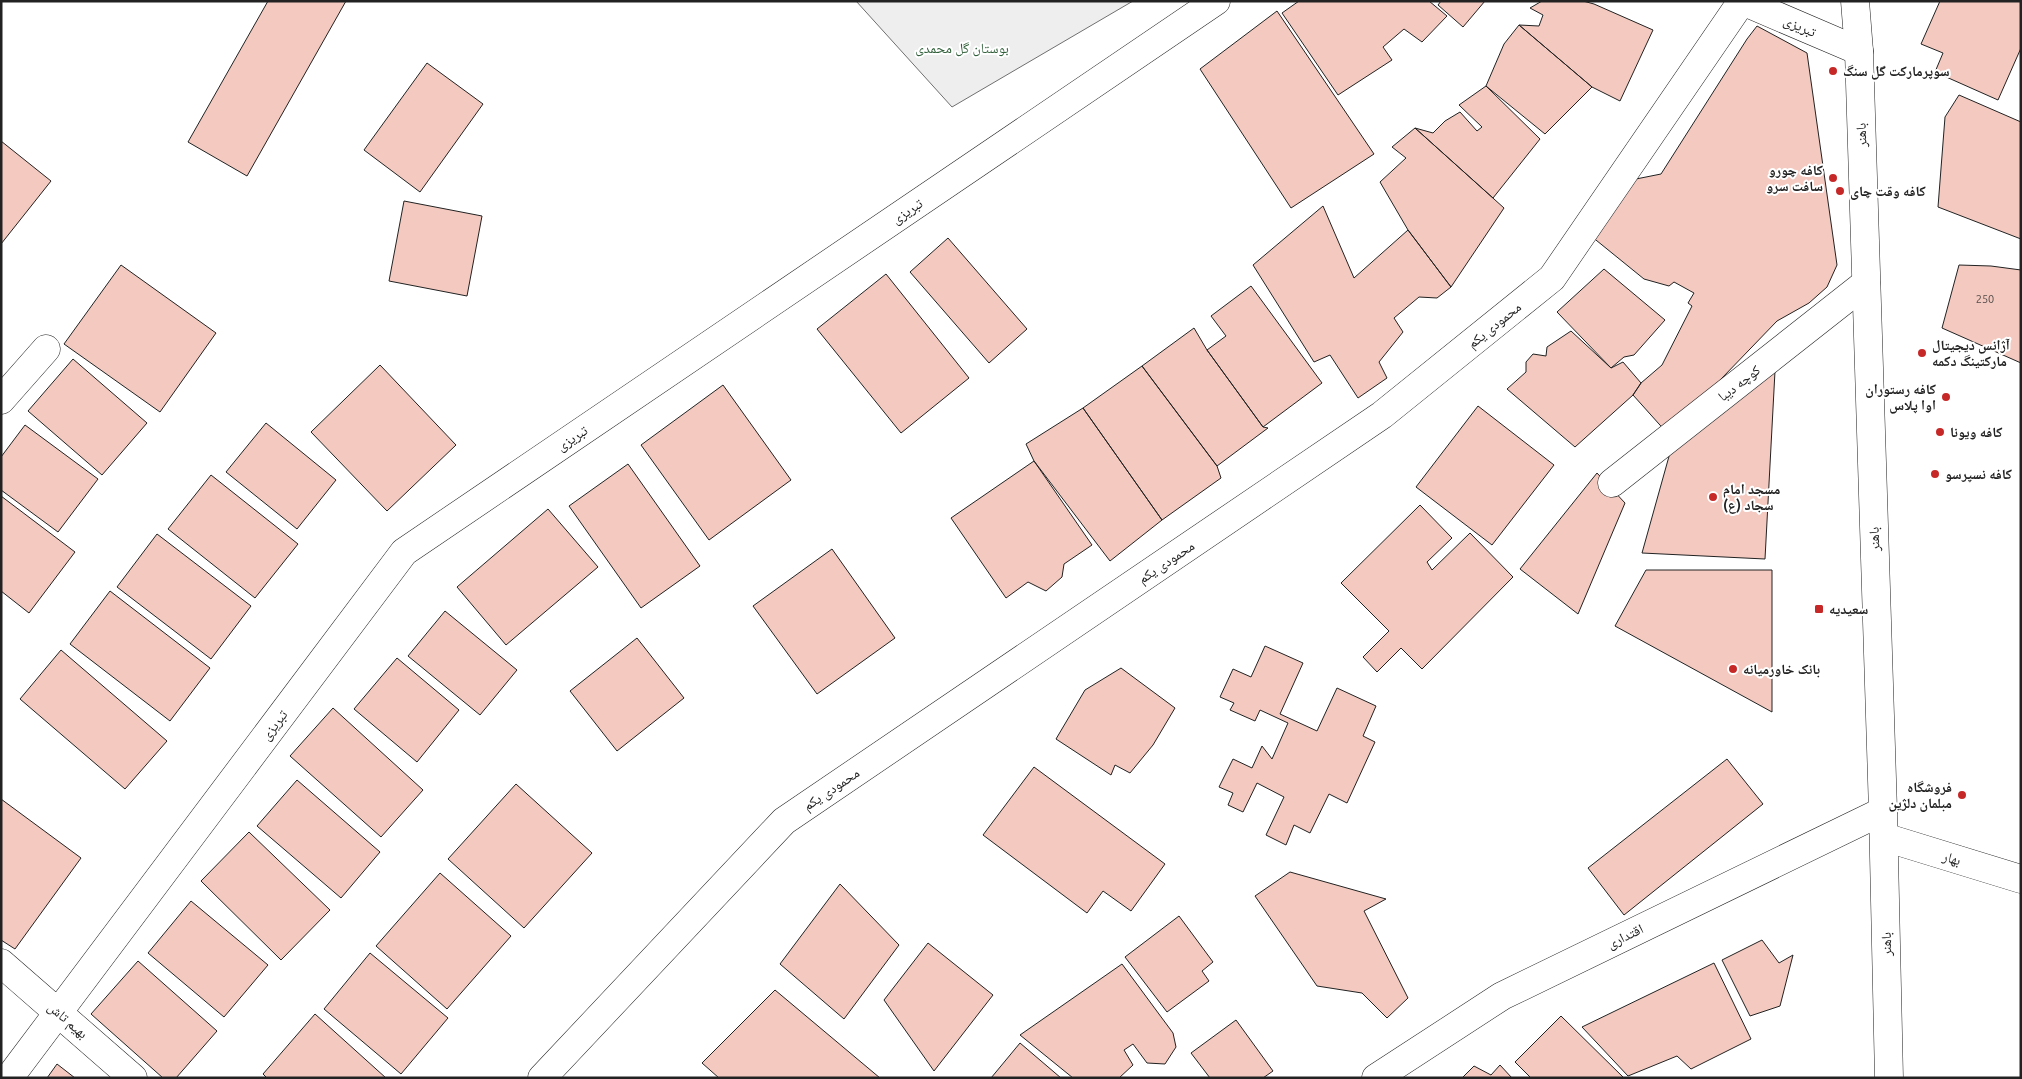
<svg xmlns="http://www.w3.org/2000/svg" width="2022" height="1079" font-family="Ubuntu,'Noto Naskh Arabic',sans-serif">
  <rect width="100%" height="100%" fill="#fff"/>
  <path fill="#eee" stroke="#6f6f6f" d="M856,1H1133L952,107Z"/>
  <path fill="#f3c9c0" stroke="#222" d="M268,1H346L247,176L188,142Z
    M1299,1H1429L1447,16L1422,42L1404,29L1383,47L1392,60L1338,95L1282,13Z
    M1441,1H1485L1463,27L1438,5Z
    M1542,1H1583L1594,4L1653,30L1620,101L1592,87L1519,25L1539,26L1543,15L1530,8Z
    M1940,1H2021V48L1998,100L1935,72L1943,53L1921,44Z
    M1277,11L1374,154L1291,208L1200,69Z
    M1519,25L1592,87L1545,134L1486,86L1504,44Z
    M1757,26L1807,53L1837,265L1827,287L1809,303L1777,321L1668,434L1633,395L1641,383L1662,365L1692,306L1688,303L1694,293L1674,282L1669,286L1644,279L1591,236L1636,179L1661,174L1747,39Z
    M427,63L483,104L420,192L364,150Z
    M1486,86L1540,139L1493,198L1415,128L1433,133L1445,121L1460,112L1477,131L1482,127L1459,105Z
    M1959,95L2021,122V239L1938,207L1945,117Z
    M1415,128L1504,208L1451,287L1408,230L1380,182L1406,158L1392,147Z
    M1,141L51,181L1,244Z
    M404,201L482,216L467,296L389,281Z
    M1323,206L1354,278L1408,230L1451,287L1437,298L1419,297L1394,318L1403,332L1379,362L1387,378L1358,398L1330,355L1314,362L1253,265Z
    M948,238L1027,329L989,363L910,272Z
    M121,265L216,333L160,412L64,344Z
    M1959,265L1991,266L2021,270V363L1942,328Z
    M1604,269L1665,320L1634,355L1624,357L1611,368L1557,312Z
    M886,274L969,378L901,433L817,329Z
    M1251,286L1322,383L1263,427L1207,350L1226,336L1211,316Z
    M1194,328L1207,350L1263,427L1268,428L1217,466L1142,366Z
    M1571,331L1611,368L1623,362L1641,383L1633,395L1575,447L1507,389L1526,372V362L1533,354L1546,356L1547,347Z
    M73,359L147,423L102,475L28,411Z
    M380,365L456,445L387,511L311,432Z
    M1142,366L1217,466L1221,478L1162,520L1083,408Z
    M1775,371L1765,559L1642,553L1673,442Z
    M723,385L791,480L709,540L641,445Z
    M1478,406L1554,465L1492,545L1416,487Z
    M1083,408L1162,520L1110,561L1034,461L1026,444Z
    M266,423L336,480L297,529L226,472Z
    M25,425L98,479L58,532L1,490V457Z
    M1034,461L1092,545L1064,564L1062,577L1046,591L1028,582L1006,598L951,518Z
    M628,464L700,566L641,608L569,506Z
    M1597,473L1625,503L1578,614L1520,569Z
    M211,475L298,544L255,598L168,529Z
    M1,496L75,552L29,613L1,591Z
    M1420,505L1452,538L1427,562L1432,570L1470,533L1513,577L1422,669L1401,648L1377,672L1363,657L1389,631L1341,583Z
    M548,509L598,567L506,645L457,587Z
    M157,534L251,606L211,659L117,587Z
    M832,549L895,638L817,694L753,606Z
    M1646,570H1772V712L1615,626Z
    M110,591L210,668L170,721L70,644Z
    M445,611L517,670L480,715L408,656Z
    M637,638L684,698L617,751L570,691Z
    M1265,646L1303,663L1280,714L1317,731L1337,688L1376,706L1363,736L1375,742L1347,803L1329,794L1310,833L1294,825L1286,845L1266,835L1284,797L1257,783L1243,812L1228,805L1233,793L1219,787L1233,759L1252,768L1262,746L1272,759L1288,723L1260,710L1255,721L1230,710L1234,703L1220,697L1233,669L1251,677Z
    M61,650L167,741L125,789L20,699Z
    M397,658L459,710L417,762L354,709Z
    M1121,668L1175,708L1153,745L1130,773L1115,765L1111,775L1056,739L1085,690Z
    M333,708L423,790L381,837L290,756Z
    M1727,759L1763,804L1624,915L1588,868Z
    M1034,767L1165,864L1131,911L1103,891L1087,913L983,835Z
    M297,780L380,852L341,898L257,826Z
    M516,784L592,853L524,928L448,859Z
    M1,799L81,858L15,949L1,940Z
    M249,832L330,910L281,960L201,881Z
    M1290,872L1386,899L1364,911L1408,998L1387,1018L1362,993L1317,986L1255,896Z
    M440,873L511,936L447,1009L376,946Z
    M840,884L899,945L844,1019L780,964Z
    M191,901L268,965L224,1017L148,953Z
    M1179,916L1213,962L1202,971L1209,981L1167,1012L1125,957Z
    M1762,940L1779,963L1793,955L1780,1006L1750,1016L1722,960Z
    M928,943L993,995L934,1071L884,1000Z
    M370,953L448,1018L401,1074L324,1009Z
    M138,961L217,1031L176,1078H163L91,1014Z
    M1714,963L1751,1039L1691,1069L1677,1056L1628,1076L1582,1027Z
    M1122,964L1173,1033L1176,1047L1165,1064L1147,1063L1133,1044L1124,1050L1133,1065L1119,1078H1073L1020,1035Z
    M775,990L880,1078H719L702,1063Z
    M315,1014L386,1078H267L263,1074Z
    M1561,1016L1624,1078H1531L1515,1062Z
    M1236,1020L1273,1071L1263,1078H1210L1191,1053Z
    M1020,1043L1061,1078H991Z
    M57,1064L75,1078H47Z
    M1500,1065L1512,1078H1462L1474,1066L1491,1075Z"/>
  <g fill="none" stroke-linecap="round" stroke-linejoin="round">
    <defs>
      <path id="minor" d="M1742,1L1859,51
        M1,400L46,349
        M1612,483L1866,283
        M1884,837L2021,879
        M1,963L133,1078
        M9,1078L404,552L1216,1
        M542,1078L784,821L1382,415L1552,278L1742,1
        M1376,1078L1502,996L1883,811"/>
      <path id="primary" d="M1855,1L1859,51L1883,811L1889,1078"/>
    </defs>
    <use href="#minor" stroke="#222" stroke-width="29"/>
    <use href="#primary" stroke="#222" stroke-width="29"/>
    <use href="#minor" stroke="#fff" stroke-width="28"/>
    <use href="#primary" stroke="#fff" stroke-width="28"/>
  </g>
  <g fill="#c62828" stroke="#fff" stroke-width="2">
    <circle cx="1833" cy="71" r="5"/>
    <circle cx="1833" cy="178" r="5"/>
    <circle cx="1840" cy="191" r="5"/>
    <circle cx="1922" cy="353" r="5"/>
    <circle cx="1946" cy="397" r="5"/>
    <circle cx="1940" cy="432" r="5"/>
    <circle cx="1935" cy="474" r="5"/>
    <circle cx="1713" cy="497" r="5"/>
    <rect x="1814" y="604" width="10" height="10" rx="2.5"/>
    <circle cx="1733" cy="669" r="5"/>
    <circle cx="1962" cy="795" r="5"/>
  </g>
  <g text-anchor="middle" stroke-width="4" stroke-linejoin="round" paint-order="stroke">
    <g font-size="11" fill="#564c4a">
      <text x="1985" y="303">250</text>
    </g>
    <g font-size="14" fill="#222" stroke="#fff">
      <text transform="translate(1800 26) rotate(23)" y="5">تبریزی</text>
      <text transform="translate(1861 135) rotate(-92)" y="5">باهنر</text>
      <text transform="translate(907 211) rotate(-34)" y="5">تبریزی</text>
      <text transform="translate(1494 325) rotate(-39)" y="5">محمودی یکم</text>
      <text transform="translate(1739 383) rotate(-38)" y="5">کوچه دیبا</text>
      <text transform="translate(572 438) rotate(-34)" y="5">تبریزی</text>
      <text transform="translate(1874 539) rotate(-92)" y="5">باهنر</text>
      <text transform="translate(1166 562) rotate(-34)" y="5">محمودی یکم</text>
      <text transform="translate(274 725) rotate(-53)" y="5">تبریزی</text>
      <text transform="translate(831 789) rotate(-34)" y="5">محمودی یکم</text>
      <text transform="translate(1952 858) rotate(17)" y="5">بهار</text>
      <text transform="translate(1625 936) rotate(-26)" y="5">اقتداری</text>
      <text transform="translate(1886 944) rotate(-91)" y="5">باهنر</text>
      <text transform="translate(68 1020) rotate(41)" y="5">بهیم تاش</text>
    </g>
    <g font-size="14" fill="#2f5e38" stroke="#fff">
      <text x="962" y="53">بوستان گل محمدی</text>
    </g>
    <g font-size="14" font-weight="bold" fill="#222" stroke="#fff" text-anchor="start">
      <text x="1843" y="76">سوپرمارکت گل سنگ</text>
      <text x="1823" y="175" text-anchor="end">کافه چورو<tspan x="1823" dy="16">سافت سرو</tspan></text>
      <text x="1850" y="196">کافه وقت چای</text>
      <text x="1932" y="350">آژانس دیجیتال<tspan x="1932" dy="16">مارکتینگ دکمه</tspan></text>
      <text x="1936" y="394" text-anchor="end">کافه رستوران<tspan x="1936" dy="16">اوا پلاس</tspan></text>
      <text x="1950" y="437">کافه ویونا</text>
      <text x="1945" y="479">کافه نسپرسو</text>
      <text x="1723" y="494">مسجد امام<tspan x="1723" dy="16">سجاد (ع)</tspan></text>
      <text x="1829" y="614">سعیدیه</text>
      <text x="1743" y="674">بانک خاورمیانه</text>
      <text x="1952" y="792" text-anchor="end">فروشگاه<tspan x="1952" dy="16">مبلمان دلژین</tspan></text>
    </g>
  </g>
  <rect width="2022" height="1079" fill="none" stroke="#222222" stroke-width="5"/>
</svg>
